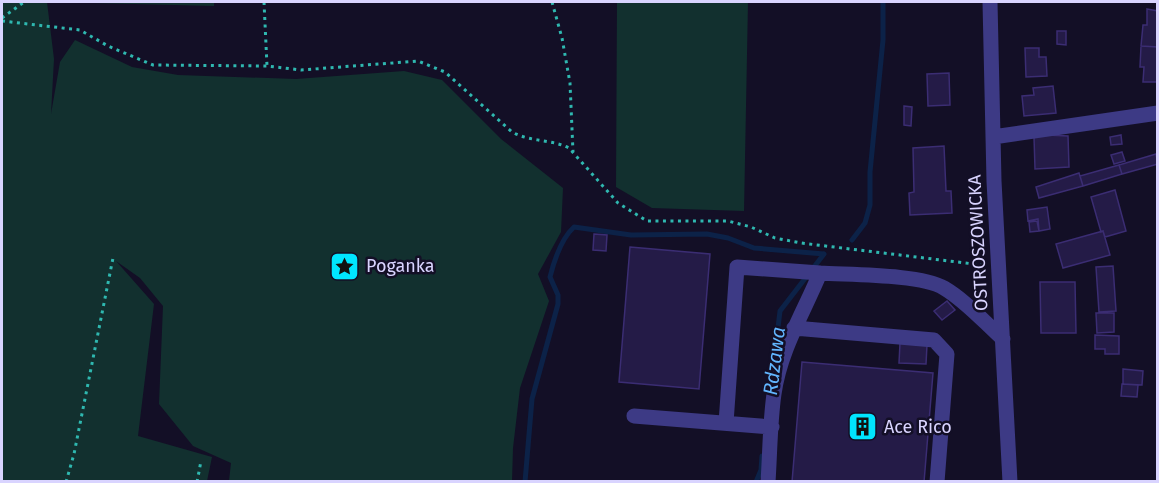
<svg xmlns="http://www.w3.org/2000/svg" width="1159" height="483" font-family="'Fira Sans',sans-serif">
  <rect width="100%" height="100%" fill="#130f26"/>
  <path fill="#12302f" d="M2,2H47L54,59L51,114L60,62L75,40L132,67L178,75L296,79L404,71L442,80L501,139L563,188L561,232L538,274L549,301L520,388L513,448L512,481H229L231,463L193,446L159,404L163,306L140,278L116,261L154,304L138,436L212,457L207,481H2Z
    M52,2H214V6Z
    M617,2H748L744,211L652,208L616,187Z"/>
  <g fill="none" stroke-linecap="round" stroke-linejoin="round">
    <path stroke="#0c2248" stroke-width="5" d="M852,240L865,223L870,205V172L883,40V2
      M773,369L780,311L824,254
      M525,482L532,399L558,304V295L550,277C554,261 562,238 574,227L631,235L707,234L728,238L754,248L824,254
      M756,482L761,470L762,456"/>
  </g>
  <path fill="#241b47" stroke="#3b2d73" stroke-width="1.5" d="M1147,9L1158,11V47L1141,46L1143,25H1147Z
    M1057,31H1066V45L1057,44Z
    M1141,46L1158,47L1157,82H1143L1144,67H1140Z
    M1025,48H1039V57H1046L1047,76L1026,77Z
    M949,73L950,105L928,106L927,74Z
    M1053,86L1056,113L1024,116L1022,96L1034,95L1033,88Z
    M904,106L912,107L911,126L904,125Z
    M1047,135L1068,136L1069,167L1035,169L1034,137Z
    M1121,135L1122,144L1111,145L1110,137Z
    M944,146L946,191H951L952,213L910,215L909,193L914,192L913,148Z
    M1122,152L1125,161L1114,164L1111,155Z
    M1156,154L1158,164L1122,174L1119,165Z
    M1119,165L1122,174L1083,186L1080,176Z
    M1079,173L1083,186L1039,198L1036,187Z
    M1115,190L1126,231L1105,237L1103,231L1101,232L1091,197Z
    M1047,207L1050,229L1039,231L1038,219L1028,221L1027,210Z
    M1037,221L1039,231L1030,232L1029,222Z
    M1103,231L1110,255L1063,268L1056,244Z
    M594,234L607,235L606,251L593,250Z
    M630,247L710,254L699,389L619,382Z
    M1113,266L1116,311L1099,312L1096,267Z
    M1040,282H1075L1076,333H1041Z
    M947,301L955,310L942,320L934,311Z
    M1096,313H1114V332L1097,333Z
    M1095,335L1119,336V354H1105V349H1095Z
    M900,343L927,345L926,364L899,363Z
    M802,362L933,373L924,482H792Z
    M1123,369L1143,371L1142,385L1123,384Z
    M1122,384L1138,385L1137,397L1121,396Z"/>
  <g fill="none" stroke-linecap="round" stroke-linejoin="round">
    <path stroke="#2fb8b0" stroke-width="3" stroke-dasharray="3 4.5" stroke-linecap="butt" d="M264,2L267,66
      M552,2L562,38L570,83L573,152
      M2,18L24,2
      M2,21L80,30L108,46L153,65L267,66L301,70L418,61L445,72L512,132C530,142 551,139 569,148L618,203L647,221H728L751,227L775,238L801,243L982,265
      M66,482L74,454L113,258
      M197,482L201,461"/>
    <path stroke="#3d3a85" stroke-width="15" d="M990,2L994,181L1010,482
      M993,137L1158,113
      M794,328L934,340L947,354L937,482
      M634,416L772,427
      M726,423L737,267L820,273
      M768,482C770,452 770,422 774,394C780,350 804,312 820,273C849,275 921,274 944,288C966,301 984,322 1003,339"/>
  </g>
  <defs>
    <symbol id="sight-square" viewBox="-11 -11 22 22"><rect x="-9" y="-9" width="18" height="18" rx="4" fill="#00e5ff" stroke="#130f26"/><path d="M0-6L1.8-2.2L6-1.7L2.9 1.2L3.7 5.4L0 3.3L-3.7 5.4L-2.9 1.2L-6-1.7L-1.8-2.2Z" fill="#111"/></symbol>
    <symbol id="building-square" viewBox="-11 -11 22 22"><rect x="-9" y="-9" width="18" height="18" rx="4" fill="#00e5ff" stroke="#130f26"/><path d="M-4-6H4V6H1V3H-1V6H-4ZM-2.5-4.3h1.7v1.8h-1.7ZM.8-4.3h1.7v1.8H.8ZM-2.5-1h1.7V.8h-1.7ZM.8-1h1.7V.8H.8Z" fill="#111"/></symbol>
  </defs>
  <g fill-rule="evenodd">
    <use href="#sight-square" x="328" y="250" width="33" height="33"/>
    <use href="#building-square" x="846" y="410" width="33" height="33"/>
  </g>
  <g text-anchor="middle" stroke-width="5" stroke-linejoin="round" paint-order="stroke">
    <g font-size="18" fill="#d9d4ff" stroke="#130f26">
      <text transform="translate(978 243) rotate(-93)" y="6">OSTROSZOWICKA</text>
    </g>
    <g font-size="18" fill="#d9d4ff" stroke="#130f26" text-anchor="start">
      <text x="366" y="272">Poganka</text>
      <text x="884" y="433">Ace Rico</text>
    </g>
    <g font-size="20" font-style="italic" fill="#62b6ff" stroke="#130f26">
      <text transform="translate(774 361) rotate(-83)" y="7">Rdzawa</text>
    </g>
  </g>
  <rect width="1159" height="483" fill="none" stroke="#d9d4ff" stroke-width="6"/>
</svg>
